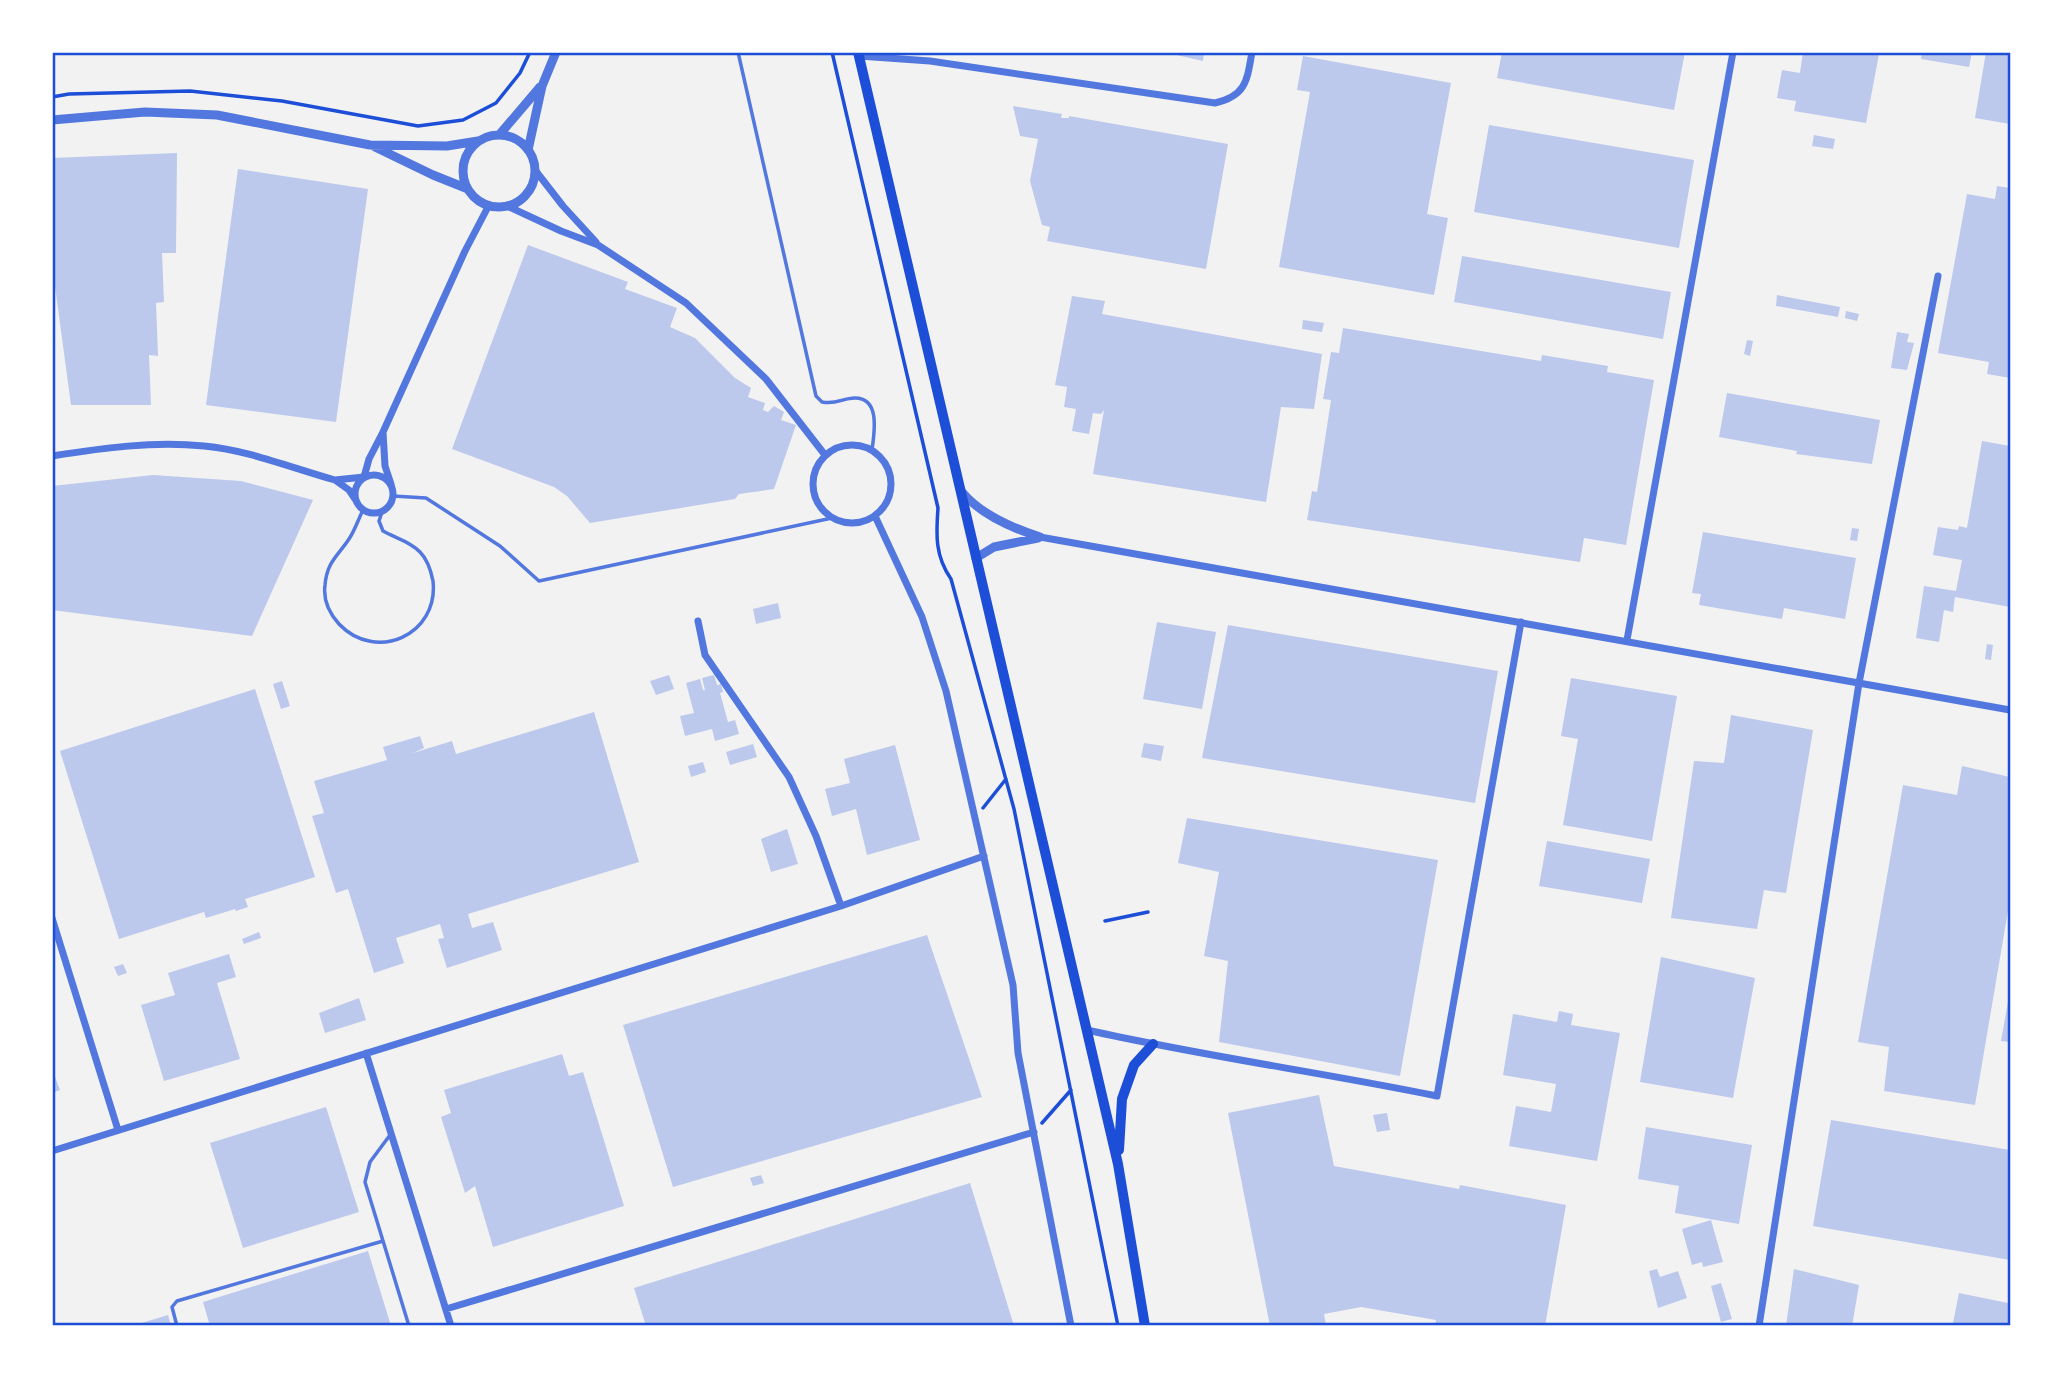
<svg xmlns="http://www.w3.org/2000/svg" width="2063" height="1378" font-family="'Public Sans',sans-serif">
  <rect width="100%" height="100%" fill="#f2f2f2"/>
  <path fill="#bdc9ec" d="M1163,52H1204L1203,61Z
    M1502,52H1685L1674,110L1497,78Z
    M1803,52L1879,54L1866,123L1794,111L1796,101L1777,98L1782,70L1800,73Z
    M1922,52H1972L1969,67L1921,59Z
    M1986,52H2010V124L1975,118Z
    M1303,56L1451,83L1427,214L1448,218L1434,295L1279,267L1310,92L1297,90Z
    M1013,106L1062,114L1061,118H1069V116L1228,144L1206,269L1047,241L1050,227L1042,225L1030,181L1038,139L1020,136Z
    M1489,125L1694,160L1679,248L1474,212Z
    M1814,135L1835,139L1833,149L1812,146Z
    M177,153L176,253H162L164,302L156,303L158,356L149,355L151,405H71L52,264V158Z
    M238,169L368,189L336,422L206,405Z
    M1997,186L2010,188V378L1987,374L1989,362L1938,353L1967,194L1995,199Z
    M528,245L628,282L625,289L677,308L670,327L695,338L735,378L751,388L748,397L765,403L763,410L768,412L774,406L784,412L781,420L796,425L774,489L739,494L735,499L590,523L567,496L554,487L452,449Z
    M1462,256L1671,292L1663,339L1454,302Z
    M1777,295L1840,307L1838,317L1776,306Z
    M1072,296L1105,301L1102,314L1322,354L1314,409L1281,407L1266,502L1093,474L1104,410L1101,414L1093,413L1089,434L1072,431L1076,409L1064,407L1067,387L1055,385Z
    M1846,311L1859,314L1857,321L1845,318Z
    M1303,320L1324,323L1322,332L1302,329Z
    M1343,328L1541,361L1542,355L1608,366L1607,372L1654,380L1626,545L1584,538L1580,562L1307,520L1312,491L1317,492L1331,400L1323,399L1331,352L1339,353Z
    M1897,332L1909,334L1907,342L1914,343L1907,370L1891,368Z
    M1747,340L1753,341L1750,356L1744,354Z
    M1727,393L1880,420L1872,464L1796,454L1797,451L1719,437Z
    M1982,441L2010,446V607L1955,597L1953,612L1944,610L1939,642L1916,638L1924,586L1956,591L1962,560L1933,555L1938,527L1958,530L1959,526L1967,528Z
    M153,475L241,481L313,500L252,636L52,610V486Z
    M1852,528L1859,529L1857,541L1850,540Z
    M1703,532L1856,558L1845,619L1784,608L1782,619L1699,605L1701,594L1692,593Z
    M778,603L781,618L756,624L753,609Z
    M1157,622L1216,632L1202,709L1143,699Z
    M1228,625L1498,671L1475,803L1202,758Z
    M1987,644L1993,645L1991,660L1985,659Z
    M669,675L674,689L656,695L650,681Z
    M714,675L717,685L721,684L723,692L720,693L728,722L735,720L739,734L715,741L712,729L685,736L680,716L694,713L686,683L700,679L703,690H705L702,678Z
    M1571,678L1677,696L1652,841L1563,825L1578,739L1561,736Z
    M282,681L290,706L281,709L273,684Z
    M255,689L315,877L245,899L248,907L236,911L235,909L206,918L204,912L119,939L60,751Z
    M594,712L639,862L468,914L472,928L493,922L502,950L447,968L438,939L444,938L440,924L396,938L404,963L374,973L348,889L336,893L312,816L324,813L314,781L387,760L383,747L420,736L424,748L413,753L452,741L456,754Z
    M1731,715L1813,730L1786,893L1764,890L1757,929L1671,918L1694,761L1724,763Z
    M1144,743L1164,746L1161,761L1141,757Z
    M753,744L757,757L730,765L726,752Z
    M895,745L920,840L867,855L856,809L832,816L825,789L850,783L844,759Z
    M703,762L706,772L691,777L688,766Z
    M1962,766L2010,777V899L1975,1105L1884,1091L1889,1047L1858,1042L1903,785L1957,795Z
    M1187,818L1438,860L1400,1076L1219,1042L1228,961L1204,956L1219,872L1178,863Z
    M787,829L798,864L771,872L761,839Z
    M1547,841L1650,859L1642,903L1539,886Z
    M259,932L261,938L244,944L242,939Z
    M927,935L982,1097L673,1187L623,1025Z
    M229,954L236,977L217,983L240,1059L164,1081L141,1005L175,995L168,973Z
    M1661,957L1755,978L1733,1098L1640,1082Z
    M123,964L127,973L118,976L114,967Z
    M2009,996H2010V1042L2001,1041Z
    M359,998L366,1020L325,1033L319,1013Z
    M1559,1011L1573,1014L1571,1025L1620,1033L1597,1161L1509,1146L1516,1106L1551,1112L1556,1084L1503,1075L1513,1014L1557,1022Z
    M562,1054L569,1076L583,1072L624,1206L493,1247L475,1186L465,1193L441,1117L451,1113L444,1090Z
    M52,1069L60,1090L52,1093Z
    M1319,1095L1334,1166L1459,1189L1460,1185L1566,1205L1545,1326H1435L1436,1320L1361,1307L1324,1314L1326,1326H1270L1228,1113Z
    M326,1107L359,1212L243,1248L210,1143Z
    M1387,1113L1390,1130L1377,1132L1373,1115Z
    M1831,1120L2010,1150V1260L1813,1226Z
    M1646,1127L1752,1145L1739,1224L1675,1213L1679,1186L1638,1179Z
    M761,1175L764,1183L753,1186L750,1178Z
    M970,1183L1014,1326H646L634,1288Z
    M1711,1220L1723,1262L1703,1267L1702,1262L1692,1265L1682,1229Z
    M368,1251L391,1326H210L203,1302Z
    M1657,1269L1660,1277L1678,1271L1687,1298L1658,1308L1649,1271Z
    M1794,1269L1859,1285L1852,1326H1786Z
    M1721,1283L1732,1319L1721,1322L1711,1286Z
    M1959,1293L2008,1303L2010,1297V1326L1953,1323Z
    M168,1315L171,1326H135V1325Z"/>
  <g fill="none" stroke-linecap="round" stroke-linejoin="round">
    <path stroke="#1d4ed8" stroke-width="3.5" d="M832,52L938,508C936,535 935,556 951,579L1014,809L1118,1326
      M52,97L69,94L190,91L282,101L418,126L463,120L496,103L520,73L530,52
      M983,808L1006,779
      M1105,921L1148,912
      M1042,1123L1071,1090"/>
    <path stroke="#5277de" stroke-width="3.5" d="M738,52L816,396L822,402C837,405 842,398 855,398C881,398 874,434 872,450
      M393,496L426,498L500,546L539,581L832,518
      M363,510C358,520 355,530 349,539C337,557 327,562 325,585C323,600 329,613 339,624C376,663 439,635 433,581C431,571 427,559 420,552C410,541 395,538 383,531L379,521L382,512
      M390,1135L370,1162L365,1182L409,1326
      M177,1326L172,1307L177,1301L383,1241"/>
    <path stroke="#5277de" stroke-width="7" d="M859,56L930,61L1215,103C1246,96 1247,81 1252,52
      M535,170L563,206L596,242
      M507,206L561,231L598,245L686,303L766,379L825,455
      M383,432L465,251L489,205
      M813 484a39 39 0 1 1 78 0a39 39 0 1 1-78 0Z
      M52,456C103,448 152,441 204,446C248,450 292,468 335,480
      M355 494a19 19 0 1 1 38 0a19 19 0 1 1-38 0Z
      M355,499L349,490L335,480L364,477L369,459L383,432L385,466L391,484
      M875,516L922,617L946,691L1013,985L1018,1053L1071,1326
      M1040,537L2010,710
      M698,621L705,655L789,777L816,836L841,906
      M1627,640L1733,52
      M52,918L118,1130
      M1087,1030C1202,1056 1320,1072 1437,1096L1521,622
      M366,1053L451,1326
      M52,1151L841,906L984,856
      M446,1309L1034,1132
      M1759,1326L1859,683L1938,276"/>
    <path stroke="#5277de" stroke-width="9" d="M52,120L145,112L217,115L370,145L447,146L478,141
      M500,134L540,87
      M463 171a36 36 0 1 1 72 0a36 36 0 1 1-72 0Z
      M375,147L433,175L468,189
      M528,150L542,86L556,52
      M962,492C981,515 1012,528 1040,537
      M976,558L994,547L1038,538"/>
    <path stroke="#1d4ed8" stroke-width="10" d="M858,52L1118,1164L1145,1326
      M1119,1150L1122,1099L1134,1065L1153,1044"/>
  </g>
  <rect width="2063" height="1378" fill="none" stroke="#ffffff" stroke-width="108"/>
  <rect x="54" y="54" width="1955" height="1270" fill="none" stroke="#1d4ed8" stroke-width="2.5"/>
</svg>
